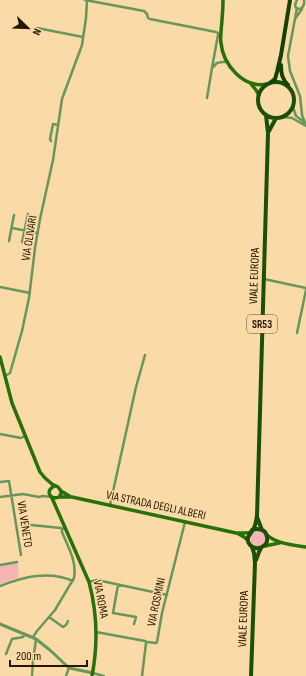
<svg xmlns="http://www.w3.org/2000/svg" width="306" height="676" font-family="'Sofia Sans Condensed',sans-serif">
  <rect width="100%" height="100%" fill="#fadaa6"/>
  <path fill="#f5b5b5" d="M250 539a8 8 0 1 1 16 0a8 8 0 1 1-16 0Z
    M18,563L19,578L13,579L0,584V566Z"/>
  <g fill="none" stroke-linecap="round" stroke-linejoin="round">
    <path stroke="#68965c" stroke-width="2.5" d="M85,0L144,11L147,14L148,18L150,19L216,32L218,33V35L212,68
      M297,0C290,12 306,12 304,0
      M297,8L288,56L290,71L300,96L302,115L305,123
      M295,19L302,9
      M37,28L83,37
      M207,98L212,68L217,63L222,62H227
      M293,107L296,116L304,122
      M283,117L292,118L306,126
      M51,141L50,139L53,124L58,125
      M12,228L38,233
      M9,241L14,215
      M22,242L28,214
      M264,279L306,288
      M0,287L30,293
      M297,333L306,290
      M5,376L10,373L22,331L29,298L35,248L40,219L53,160L62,99L82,45L86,18L87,0
      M0,434L21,438L25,436
      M0,482L9,481L21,555
      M0,497L23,494L39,497L43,496L51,497
      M110,505L136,387L145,355
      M31,525L61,528L62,529
      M0,565L17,562
      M89,582L97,580L167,595
      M118,585L113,613L136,617L134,624
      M0,586C23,577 49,570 73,581
      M49,617L63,627L66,625L68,621
      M96,632L145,641L146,642
      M33,637L37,631L55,610L74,578C77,561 68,547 62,532V529L65,528
      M6,654L12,639L23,637L25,634
      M93,673L104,676
      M32,676L33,661L36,639
      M66,676L69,668
      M142,676L146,643L147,642L156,643L157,642L162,613L185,522"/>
    <path stroke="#68965c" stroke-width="3" d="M0,624L36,639L51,651L69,668L93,673"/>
    <path stroke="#287009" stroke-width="3.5" d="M223,0C223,10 222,21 221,31C221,35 220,39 221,43C223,64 243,89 267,84
      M251,84L256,90L259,95
      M0,357L12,403L40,472L45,478L52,484L58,487L61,491L71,497
      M55,486C45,489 49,501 59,497L61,494V491
      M59,497H72L236,533H247L251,532
      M52,498L89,582C97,612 98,645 92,676
      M237,533L244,537L248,540
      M267,535C277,544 293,545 306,547
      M265,546L279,543"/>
    <path stroke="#1c4f09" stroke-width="4" d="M258 100a18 18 0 1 1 36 0a18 18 0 1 1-36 0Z
      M269,131L276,118
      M257,517L262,530
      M252,530C258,528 266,529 267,537C269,546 257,552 250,545C244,538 251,534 254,528C256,524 256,520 257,516L268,133L266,115
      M256,560L259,552L261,548
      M251,676L255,563L254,553L252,547"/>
    <path stroke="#154106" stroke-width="4" d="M281,65C281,73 282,79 288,85
      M271,82L275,79L277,72L281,55L290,0"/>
  </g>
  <g text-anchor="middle" stroke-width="3" stroke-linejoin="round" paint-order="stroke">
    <rect fill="#fadaa6" stroke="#655132" stroke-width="1" x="247" y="315" width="30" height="18" rx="3"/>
    <g font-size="11" font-weight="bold" fill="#251600">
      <text x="262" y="328">SR53</text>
    </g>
    <g font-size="12" fill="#251600" stroke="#fadaa6">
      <text transform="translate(29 238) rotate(-81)" y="4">VIA OLIVARI</text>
      <text transform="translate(254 276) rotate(-88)" y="4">VIALE EUROPA</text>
      <text transform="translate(156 505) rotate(12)" y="4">VIA STRADA DEGLI ALBERI</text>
      <text transform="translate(25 524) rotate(81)" y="4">VIA VENETO</text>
      <text transform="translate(101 599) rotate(79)" y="4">VIA ROMA</text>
      <text transform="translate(156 602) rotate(-78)" y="4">VIA ROSMINI</text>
      <text transform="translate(243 619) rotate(-88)" y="4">VIALE EUROPA</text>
    </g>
  </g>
  <g transform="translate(28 28) rotate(113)" stroke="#fadaa6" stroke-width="3" paint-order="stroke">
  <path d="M0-3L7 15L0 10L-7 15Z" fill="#251600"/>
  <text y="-6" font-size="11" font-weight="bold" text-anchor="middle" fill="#251600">N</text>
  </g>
  <path d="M10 660v6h77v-6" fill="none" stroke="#251600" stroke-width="2"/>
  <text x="16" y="660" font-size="12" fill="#251600" stroke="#fadaa6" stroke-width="3" paint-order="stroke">200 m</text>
</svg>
